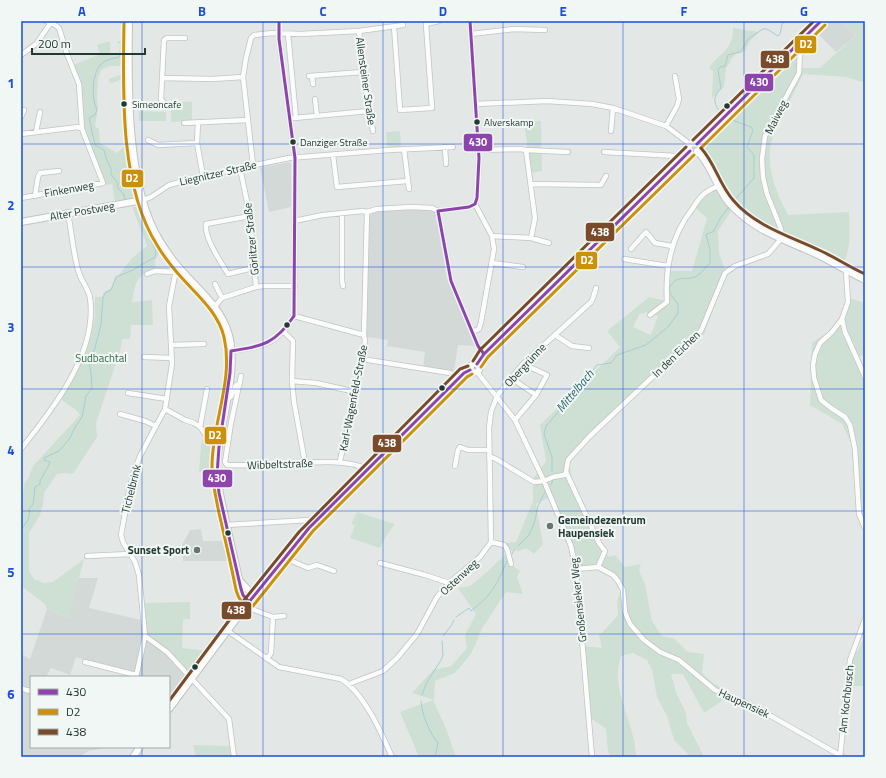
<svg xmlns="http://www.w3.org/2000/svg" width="886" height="778" font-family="'Titillium Web',sans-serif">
  <rect width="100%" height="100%" fill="#e3e8e6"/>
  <path fill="#d2d9d6" d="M825,21H842L856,35L836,52L815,31Z
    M289,162L291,164V207L269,212L260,168Z
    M396,209L429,210L436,213L447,279L476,346L458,345L454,371L423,367L425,352L387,346L388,340L367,337L368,218L369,216L375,211Z
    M201,529L203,541H227L231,561H183L182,545L190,530Z
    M78,578H98L89,608L146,621V632L191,673L169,703V677H138L76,657L70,675L51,668L46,677H31V747H109L89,751L85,753L81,757H24L21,755V654L30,659L47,609L68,618Z"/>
  <path fill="#cee0d3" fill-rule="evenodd" d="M842,21H865V83L846,77L803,74L773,136C764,164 775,190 788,215L849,212C850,231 851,248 843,265L819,251L763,227L735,205L718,231L719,253L726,272L704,334L681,351L589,438L569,460C572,494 593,526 608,557L615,555L625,567L641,564L639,571L645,584L652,621L662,636L675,639L688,652L704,654L702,673L713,683L732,694L704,713L683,674H671L676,692L686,713L687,723L704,757H691L674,740L667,716L657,697L652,670L647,660L633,653L621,656C609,691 636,723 636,757H611L608,752L606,729L588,716L569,549L571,546L583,646L602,648L599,636L618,615C617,606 616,598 622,590C613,569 597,567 577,573L572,546L552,496L536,504L543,544L534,554L526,548L519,551L509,550L512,565L520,571L517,577L523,594L506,592L483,627L471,654L455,673L435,681L434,700L412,693L433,670L451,666L467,648L465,635L476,614L458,588L470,586L487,572L509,551L506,543L516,542L533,501V479L546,461L540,425L620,347L607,331L649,297L670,302V271H692L707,218L693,206L703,194L722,184L702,146L704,141L735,112L796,49L800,60V68H820L856,35ZM645,312L658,316L651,335L633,327L640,313L644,314Z
    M733,28L759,32L750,41L746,50L742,53L736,54L731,59L730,63L726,68L724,87L712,98L713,71L709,68C715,57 727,53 731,41C733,37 733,32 733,28Z
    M110,41V52L114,56L119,54L120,44L117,43L118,41H125V78L112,83L109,82V79L122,74L121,66H110L101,70L98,79L97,97L98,108L95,126L99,129L100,143L117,153L129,142L133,175L137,189L136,195L128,200L115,203L112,184L106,185L83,129L81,83L73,65L100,54L97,45Z
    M171,101L192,102V121L171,122Z
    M139,111L166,112V121H139Z
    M541,121L542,171L531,173L524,122Z
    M400,131L401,147L387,148L386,132Z
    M132,207H141L147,224L160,252L155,261L156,269C135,276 136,282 132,302L152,300L153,325H131L130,339H122L121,348L96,423L97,437L73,474L65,473L57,474L44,493L43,504L40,515L29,533V571L34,579L44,583L53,582L84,559L68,618L47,609L45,604L21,586V501L23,495L24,484L29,477L33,466L80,415C75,407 68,406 61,399L89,344L95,316V297H102L104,292L111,288L116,276H118L132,258L147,246Z
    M849,298L865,303V355L857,357L865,374V521L862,514L852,456V445L842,424L810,405L812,343L828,332L841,315Z
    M204,436L215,450L212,471L199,472L201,444Z
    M357,512L395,524L388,533L380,548L350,538L355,525L351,524Z
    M190,602V619H183L182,648L208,651L191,673L146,632L145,603Z
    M865,635V686H851L853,653L858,651Z
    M433,700L447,731L456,757H419L400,712Z
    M193,745L231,746L232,757H196Z"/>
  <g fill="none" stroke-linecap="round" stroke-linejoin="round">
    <path stroke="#a8cdd2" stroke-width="1" d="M120,21C124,29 124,51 119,57C113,59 106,59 101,64C92,73 91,99 97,110L95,115L89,118L95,145L104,150L107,161L111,168V174L117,182L118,188L124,195L125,199
      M723,114C713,105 712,98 721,88L718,70L720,67L725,66L728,55L739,52L742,50L748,39L763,29H767L778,36L780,34L782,24L786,21
      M727,118L751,127L753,130L747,147L754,155V178L732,203
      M552,471V457L544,434L546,426L572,396L597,365L611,363L617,355L646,345L669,326L678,313V304L671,295L669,288C678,274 682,281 695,277C701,274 705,268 710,263V250L706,234L713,232L721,217L729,207
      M551,485L553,480
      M21,530C26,523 31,517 29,509L33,504L35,487L40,484V481L49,465L50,462L44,460V458L59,451L70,438L74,429L82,417L86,396L92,388L91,373L89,362L95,348L101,325L103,298L105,293L111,290L116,277L131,271L155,257L156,251L141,217
      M518,546L529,535L534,524L538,506L545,492
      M511,556L514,550
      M456,617L469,608L471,611C492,595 497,584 507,561
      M443,636L451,626L454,620
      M422,695L426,684L441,660L443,655L442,641
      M421,701C422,715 429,732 438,743L435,757"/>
    <defs>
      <path id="street" d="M470,21L479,158L477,198L475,204
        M394,26L400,110L432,108L426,24L439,21
        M359,31L363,72L373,131
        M288,34L296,118
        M471,34L514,29L545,30
        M21,55L36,44L52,21
        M309,76L363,72
        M312,76L313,84
        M162,78L212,79L243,77
        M315,99L317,116
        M476,104L547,101L592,104L613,108L666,126L690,144
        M168,105L164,103L161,99L164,40L167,38H185
        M21,117L24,110
        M294,118L369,111
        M184,123L248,120
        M198,123L197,143L203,176
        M666,126L677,106L679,99L675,76
        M611,131L613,108
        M36,132L40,112
        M21,134L78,127L82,129
        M148,140L158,145L197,143
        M445,147L446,164
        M404,149L409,189
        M479,150L520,149L526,150L535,218L531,238
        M526,150L568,152
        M604,152L676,156L682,159
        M333,155L337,187L407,181
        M253,165L243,77L246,58L251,38L254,35L273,33L301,34L359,31L403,25
        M240,168L250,216L256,287
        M532,184L601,185L606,176
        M35,196L38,177L40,173L59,171
        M21,198L103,183L82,129L79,84L67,54L59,28L51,22L46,21
        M143,200L151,197L169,185L203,176L289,158L389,150L453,147
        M438,211L451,281L478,346L484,354
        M342,213V281L343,286
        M250,216L206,224C204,238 221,262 228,274L253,268
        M294,221L323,215L363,211L367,212
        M492,236L531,238L549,243
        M631,249L646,232L655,243L672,246
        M624,259L668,266
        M492,263L523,267
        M846,271L848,302L842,319L832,332L820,343L815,354L813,365L814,378L821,400L831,408L845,417L850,425L855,449L859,514L865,528
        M147,274L155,271L175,272
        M215,284L222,298
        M215,306L222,298L256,287L263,286H295
        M650,315L667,302C665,268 671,235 693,208C696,203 700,197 705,193C709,190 714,188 718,186
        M294,316L364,335L365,341L356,392L340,461
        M842,319L845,332L865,377
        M284,332L293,341L292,381L294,402L305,463
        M472,332L479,329L481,322L494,249L492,236L475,204
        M364,335L367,212L377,209L411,207L432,208L438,211L469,207L475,204
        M555,335L572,346L589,348
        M172,345L204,344
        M231,351C263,346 276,346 294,316L295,158L279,39V21
        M144,357L172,358
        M362,359L450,373L460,378
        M477,372L515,420L544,481L571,546L576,569L592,757
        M241,376L231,423L225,462L227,465C247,466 266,465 286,464C314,463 341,458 368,469
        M511,378L536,395
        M292,381L316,383L356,392
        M128,393L167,399
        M227,398L231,397L236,385L240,383
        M165,409L185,420L194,423L200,427L213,445L219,447
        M120,414L145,421L156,426
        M515,420L536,395L547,375L523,364
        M200,427L207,389
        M21,449C53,409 98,352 90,298C89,290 82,282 79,273C73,254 72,233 68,214
        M489,456L496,459L534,482L544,481L553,477L564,475L566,472L568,460L590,436L701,331L725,273L735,266L768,254L781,239V229L767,194L763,177L762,159L765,136L799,73L800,50L798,43
        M455,466L458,450L460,447L468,450H489
        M566,472L599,543L605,551L598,567
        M226,525L310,520L315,522
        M491,542L504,545L507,549L511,564
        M87,556L130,554
        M285,558L308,568L317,565L334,571
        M380,563L425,575L449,583
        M576,569L598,567L613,575L618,581L623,590L625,612L630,624L644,640L660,652L679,660L715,690L744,702L771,716L843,757
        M246,607L273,617L284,616
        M228,631L279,667L341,679C364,693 381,732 392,757
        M145,636L167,652L229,719L234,757
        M267,659L271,653L273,617
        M85,662L136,675
        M136,677L145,636L139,575L135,562L123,542L121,535L130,486L135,469L140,456L165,409L172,364L169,306L177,265
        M349,684L383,671L397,658L417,634L437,597L449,583L480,557L491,542L489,428L491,412L497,396L511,378L523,364L591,302L593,298L596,288
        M21,688L26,690L31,691
        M840,757L850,660L865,619"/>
      <path id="secondary" d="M129,21C128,83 126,187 160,241C165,249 171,258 177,265C196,288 221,306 229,335C239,373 219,425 217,464C217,481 220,496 224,512C229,538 236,563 241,589L243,595L249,602
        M697,144L821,21
        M690,151L688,147L692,143L697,144
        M697,151C712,165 716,188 729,203C754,231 783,239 816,254C833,262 848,272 865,280
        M21,222L143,200
        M470.5 368a4.5 4.5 0 1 1 9 0a4.5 4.5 0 1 1-9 0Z
        M477,364L484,354L690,151
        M240,581L254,596
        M169,709L249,602L303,535L464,373L470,370
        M133,757L140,747"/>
    </defs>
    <use href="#street" stroke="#c0c5c3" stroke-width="6"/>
    <use href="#secondary" stroke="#c0c5c3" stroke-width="8"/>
    <use href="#street" stroke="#fbfcfb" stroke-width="4.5"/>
    <use href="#secondary" stroke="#fbfcfb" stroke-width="6"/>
    <defs>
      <path id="bus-1" d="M470,21L479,158L477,198L475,204
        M697,144L821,21
        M438,211L451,281L478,346L484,354
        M438,211L469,207L475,204
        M231,351C263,346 275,344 294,316L295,158L279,39V21
        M231,351L230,373L219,447L217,475L219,493L241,589L243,595L249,602
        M477,364L484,354L690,151
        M249,602L309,528L464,373L470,370"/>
      <path id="bus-2" d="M124,21C123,90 119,185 157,245C164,257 172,267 181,277C197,295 218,312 224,337C234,380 212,423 212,466C212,482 216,498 219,513C225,539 231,564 236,590C238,597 242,605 249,607L253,606L313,531L467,377L472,374
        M701,148L825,25
        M481,367L488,357L694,155"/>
      <path id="bus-3" d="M693,140L814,21
        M701,148C715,163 719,184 733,200C755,226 789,236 819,250C835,257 849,267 865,274
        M473,361L480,350L686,147
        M169,701L245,599L299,532L460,369L468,366"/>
    </defs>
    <use href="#bus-1" stroke="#f1f7f4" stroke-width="6"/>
    <use href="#bus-2" stroke="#f1f7f4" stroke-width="6"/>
    <use href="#bus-3" stroke="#f1f7f4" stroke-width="6"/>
    <use href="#bus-1" stroke="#8e44ad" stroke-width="3"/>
    <use href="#bus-2" stroke="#cd900a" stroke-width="3"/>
    <use href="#bus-3" stroke="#7a4b2a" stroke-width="3"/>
  </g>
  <path fill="none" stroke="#1d4ed8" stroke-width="1" stroke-opacity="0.55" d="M142,21V677M263,21V757M383,21V757M503,21V757M623,21V757M744,21V757M21,144H865M21,267H865M21,389H865M21,511H865M21,634H865M142,747V757"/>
  <g fill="#243933" stroke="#f1f7f4" stroke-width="1.5">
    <circle cx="124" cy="104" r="3.5"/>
    <circle cx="727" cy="106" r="3.5"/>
    <circle cx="477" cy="122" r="3.5"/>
    <circle cx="293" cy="142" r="3.5"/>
    <circle cx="287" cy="325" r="3.5"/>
    <circle cx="442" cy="388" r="3.5"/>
    <circle cx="228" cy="533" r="3.5"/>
    <circle cx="195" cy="667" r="3.5"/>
  </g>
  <g fill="#677672" stroke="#f1f7f4" stroke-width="1.5">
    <circle cx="550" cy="526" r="4"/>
    <circle cx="197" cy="550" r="4"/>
  </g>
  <g text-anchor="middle" stroke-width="4" stroke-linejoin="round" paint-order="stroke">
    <g font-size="10" fill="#243933" stroke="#f1f7f4" text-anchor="start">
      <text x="132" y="108">Simeoncafe</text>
      <text x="484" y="126">Alverskamp</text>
      <text x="300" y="146">Danziger Straße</text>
    </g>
    <g font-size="11" fill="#243933" stroke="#f1f7f4">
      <text transform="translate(366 81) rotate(82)" y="4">Allensteiner Straße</text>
      <text transform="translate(776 117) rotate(-63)" y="4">Maiweg</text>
      <text transform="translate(218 173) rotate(-13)" y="4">Liegnitzer Straße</text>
      <text transform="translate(69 189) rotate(-10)" y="4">Finkenweg</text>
      <text transform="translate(82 211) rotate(-10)" y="4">Alter Postweg</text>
      <text transform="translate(251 239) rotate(-96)" y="4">Görlitzer Straße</text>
      <text transform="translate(676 354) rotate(-44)" y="4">In den Eichen</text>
      <text transform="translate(525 365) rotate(-47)" y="4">Obergrünne</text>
      <text transform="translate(353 398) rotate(-79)" y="4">Karl-Wagenfeld-Straße</text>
      <text transform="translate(280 464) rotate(-2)" y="4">Wibbeltstraße</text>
      <text transform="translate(131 489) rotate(-76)" y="4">Tichelbrink</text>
      <text transform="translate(459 577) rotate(-43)" y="4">Ostenweg</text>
      <text transform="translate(578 600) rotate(-96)" y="4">Großensieker Weg</text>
      <text transform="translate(846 699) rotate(-84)" y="4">Am Kochbusch</text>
      <text transform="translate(744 703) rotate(25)" y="4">Haupensiek</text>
    </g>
    <g font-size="11" fill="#326b48" stroke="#f1f7f4">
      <text x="101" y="362">Sudbachtal</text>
    </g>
    <g font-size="11" font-weight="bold" fill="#243933" stroke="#f1f7f4" text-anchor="start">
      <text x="558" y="524">Gemeindezentrum<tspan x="558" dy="13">Haupensiek</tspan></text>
      <text x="189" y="554" text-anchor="end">Sunset Sport</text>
    </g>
    <g font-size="12" font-style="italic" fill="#25626e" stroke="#f1f7f4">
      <text transform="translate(575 391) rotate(-50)" y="4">Mittelbach</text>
    </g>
  </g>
  <g stroke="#f1f7f4" stroke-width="1.5">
    <rect x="794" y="35" width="23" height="19" rx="4" fill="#cd900a"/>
    <rect x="760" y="50" width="30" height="19" rx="4" fill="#7a4b2a"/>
    <rect x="744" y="73" width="30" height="19" rx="4" fill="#8e44ad"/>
    <rect x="463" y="133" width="30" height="19" rx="4" fill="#8e44ad"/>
    <rect x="121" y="169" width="23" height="19" rx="4" fill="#cd900a"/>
    <rect x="585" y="222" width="30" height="20" rx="4" fill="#7a4b2a"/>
    <rect x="575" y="251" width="23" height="19" rx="4" fill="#cd900a"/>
    <rect x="204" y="426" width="23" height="19" rx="4" fill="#cd900a"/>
    <rect x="372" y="434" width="30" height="19" rx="4" fill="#7a4b2a"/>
    <rect x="202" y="469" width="31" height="19" rx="4" fill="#8e44ad"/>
    <rect x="221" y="601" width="31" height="19" rx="4" fill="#7a4b2a"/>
  </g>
  <g font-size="11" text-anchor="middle" font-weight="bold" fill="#fff">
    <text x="806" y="48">D2</text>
    <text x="775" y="63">438</text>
    <text x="759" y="86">430</text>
    <text x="478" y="146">430</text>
    <text x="132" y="182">D2</text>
    <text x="600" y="236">438</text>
    <text x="587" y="264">D2</text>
    <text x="215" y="439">D2</text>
    <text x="387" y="447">438</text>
    <text x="217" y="482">430</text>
    <text x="236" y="614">438</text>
  </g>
  <rect width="886" height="778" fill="none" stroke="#f1f7f4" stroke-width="44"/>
  <rect x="30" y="676" width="140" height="72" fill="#f1f7f4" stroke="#9faba7"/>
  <rect x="38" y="689" width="20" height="6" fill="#8e44ad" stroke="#9faba7"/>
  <text x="66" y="696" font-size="12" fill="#243933">430</text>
  <rect x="38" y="709" width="20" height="6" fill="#cd900a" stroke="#9faba7"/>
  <text x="66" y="716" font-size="12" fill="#243933">D2</text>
  <rect x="38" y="729" width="20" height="6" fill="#7a4b2a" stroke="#9faba7"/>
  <text x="66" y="736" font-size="12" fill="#243933">438</text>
  <path d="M32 48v6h113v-6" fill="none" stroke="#243933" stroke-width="2"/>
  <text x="38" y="48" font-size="12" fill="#243933" stroke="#f1f7f4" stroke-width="3" paint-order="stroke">200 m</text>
  <rect x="22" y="22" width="842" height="734" fill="none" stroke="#1d4ed8" stroke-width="1.5"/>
  <g font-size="13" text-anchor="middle" font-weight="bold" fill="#1d4ed8">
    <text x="82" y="16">A</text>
    <text x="202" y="16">B</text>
    <text x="323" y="16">C</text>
    <text x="443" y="16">D</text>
    <text x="563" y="16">E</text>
    <text x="684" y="16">F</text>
    <text x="804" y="16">G</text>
    <text x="11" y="88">1</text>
    <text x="11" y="210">2</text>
    <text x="11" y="332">3</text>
    <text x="11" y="455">4</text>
    <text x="11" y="577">5</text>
    <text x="11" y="699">6</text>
  </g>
</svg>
